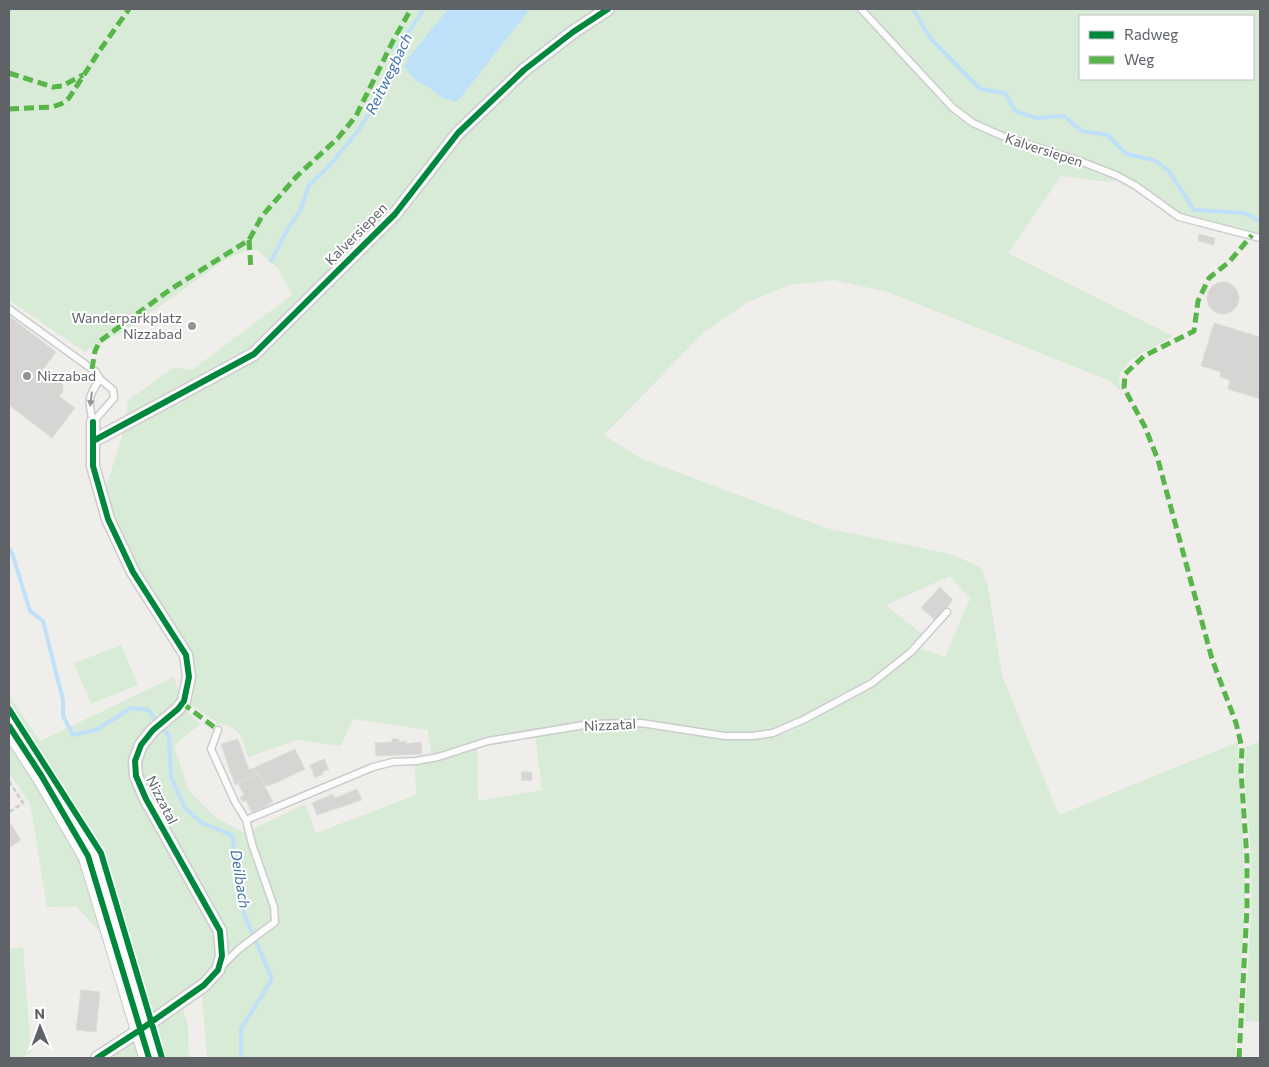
<svg xmlns="http://www.w3.org/2000/svg" width="1269" height="1067" font-family="Commissioner,sans-serif">
  <rect width="100%" height="100%" fill="#efeeea"/>
  <path fill="#d8ebd6" fill-rule="evenodd" d="M9,9H1260V236L1180,215L1119,174L1040,144L1004,134L973,120L969,126L1072,163L1118,181C1098,183 1081,178 1061,176L1008,253L1173,336C1157,347 1131,354 1121,372C1118,378 1120,385 1121,391L1110,381L888,292L834,280L790,285L748,302L704,332L604,435L640,458L826,528L950,554L981,567L988,587L1002,676L1059,815L1238,742L1245,892L1244,930L1235,1058H207L202,996L183,1009L188,1025L189,1058H157L108,941L76,906L47,907L30,803L9,773V695L40,741L174,677L185,710L200,724L174,746L189,791L215,817L244,833L305,804L316,833L416,795L415,763L477,747L478,801L542,790L535,735L590,726L640,724L725,737L774,736L789,732L864,690L884,678L919,648L945,657L970,599L950,576L886,605L924,636L909,652L870,683L776,730L738,735L640,721L589,723L486,739L431,755L428,730L353,719L341,746L297,740L248,757C241,736 241,726 217,724L213,719L187,703L193,677L134,566L112,515L105,490L123,434L128,400L175,367L192,370L292,295L278,268L257,250L249,249L225,260L126,330L85,352L9,300ZM1080,16H1253V79H1080Z
    M121,645L138,685L91,704L74,663Z
    M1260,742V1022L1245,1021C1247,967 1253,912 1251,858C1249,821 1243,784 1246,747Z
    M23,947L31,1052L21,1058H9V949Z
    M138,1037L145,1058H103Z"/>
  <path fill="#bfe0f9" d="M448,9H530L457,102L442,98L431,89L415,80L404,66L409,57Z"/>
  <g fill="none" stroke-linecap="round" stroke-linejoin="round">
    <path stroke="#bfe0f9" stroke-width="4" d="M913,9L930,38L980,89L1005,93L1015,111L1036,118L1064,116L1082,131L1108,135L1126,154L1154,160L1169,171L1194,210L1245,213L1260,221
      M271,261L287,230L301,209L309,185L330,165L358,131L382,94L399,46L424,9
      M9,548L12,553L30,611L43,621L63,700V716L73,735L96,730L131,708L148,710L169,736L171,777L185,808L202,823L232,835L244,914L272,979L241,1029V1058"/>
  </g>
  <path fill="#d6d5d3" stroke="#deddd9" d="M1199,234L1215,238L1214,245L1198,241Z
    M1207 298a16 16 0 1 1 32 0a16 16 0 1 1-32 0Z
    M9,316L56,352L41,372L48,377L50,374L63,385V392L59,396L75,408L52,438L9,405Z
    M1214,323L1260,337V399L1228,389L1230,380L1220,377L1221,372L1201,366Z
    M940,587L953,600L936,621L921,608Z
    M238,739L249,770L254,768L257,774L235,785L221,744Z
    M392,739H399V742L406,741V744L421,742L422,754L376,756L375,743L392,742Z
    M295,749L305,769L271,785L265,786L254,768Z
    M324,759L329,769L322,772L323,774L315,778L310,765Z
    M521,772H532V780L522,781Z
    M258,773L273,802L252,813L246,800L243,802L240,797L244,795L238,784Z
    M357,789L362,800L317,815L312,803L333,794L335,798Z
    M9,821L21,840L10,847L9,846Z
    M81,990L100,992L96,1032L76,1030Z"/>
  <g fill="none" stroke-linecap="round" stroke-linejoin="round">
    <defs>
      <path id="service" d="M861,9L953,108L973,123L1002,136L1080,161L1118,176L1136,186L1179,217L1260,238
        M9,309L96,372L100,379L113,390L114,398L93,422
        M93,422C88,400 87,398 100,379
        M218,730L211,749L235,802L246,820L373,767L393,762L416,761L438,757L488,741L590,724L641,723L725,736H753L773,733L805,719L872,683L911,652L947,612
        M221,967L239,949L275,922L274,907L252,844L246,820"/>
      <path id="minor" d="M93,422V466L108,519L133,572L186,655L189,677L184,701L178,709L153,730L141,745L135,761L136,776L146,799L220,931L222,956L218,970L204,985L140,1030L97,1058
        M93,441L254,354L395,214L458,133L524,70L573,32L608,9"/>
      <path id="secondary" d="M9,726L41,775L88,856L149,1058"/>
    </defs>
    <use href="#service" stroke="#cbcccc" stroke-width="9"/>
    <use href="#minor" stroke="#cbcccc" stroke-width="15"/>
    <use href="#secondary" stroke="#cacacb" stroke-width="21"/>
    <path stroke="#cacfcc" stroke-width="2.5" stroke-dasharray="5 2.5" stroke-linecap="butt" d="M9,781L23,803L9,812"/>
    <use href="#service" stroke="#fdfcfc" stroke-width="6"/>
    <use href="#minor" stroke="#fdfcfc" stroke-width="12"/>
    <use href="#secondary" stroke="#fdfcfc" stroke-width="19"/>
    <path stroke="#58b549" stroke-width="5" stroke-dasharray="10 5" stroke-linecap="butt" d="M9,73L53,87L62,86L83,75
      M9,109L52,107L61,104L69,98L100,50L129,9
      M249,240L251,270
      M92,369L95,351L100,341L171,289L249,240L262,216L297,176L338,138L356,116L393,41L411,9
      M182,703L218,730
      M1239,1058L1247,909V859L1241,771L1242,748L1236,723L1212,659L1158,460L1145,427L1124,388L1125,374L1144,356L1194,331L1198,301L1209,278L1229,262L1252,235"/>
    <defs>
      <path id="cycleway" d="M93,422V466L108,519L133,572L186,655L189,677L184,701L178,709L153,730L141,745L135,761L136,776L146,799L220,931L222,956L218,970L204,985L140,1030L97,1058
        M93,441L254,354L395,214L458,133L524,70L573,32L608,9
        M9,709L101,853L162,1058
        M9,726L41,775L88,856L149,1058"/>
    </defs>
    <use href="#cycleway" stroke="#fff" stroke-width="9"/>
    <use href="#cycleway" stroke="#00873e" stroke-width="6"/>
  </g>
  <defs><path id="oneway-solid" d="M-6-.8H1V-3.2L6.5 0L1 3.2V.8H-6Z" transform="scale(1.25)"/></defs>
  <use fill="#96999c" href="#oneway-solid" transform="translate(91 399) rotate(97)"/>
  <g fill="#919496" stroke="#fff" stroke-width="2">
    <circle cx="192" cy="326" r="5"/>
    <circle cx="27" cy="376" r="5"/>
  </g>
  <g text-anchor="middle" stroke-width="4" stroke-linejoin="round" paint-order="stroke">
    <g font-size="14" fill="#5f6368" stroke="#fff">
      <text transform="translate(1044 150) rotate(18)" y="5">Kalversiepen</text>
      <text transform="translate(356 234) rotate(-45)" y="5">Kalversiepen</text>
      <text transform="translate(610 725) rotate(-3)" y="5">Nizzatal</text>
      <text transform="translate(162 800) rotate(63)" y="5">Nizzatal</text>
    </g>
    <g font-size="14" fill="#5f6368" stroke="#fff" text-anchor="end">
      <text x="182" y="323">Wanderparkplatz<tspan x="182" dy="16">Nizzabad</tspan></text>
      <text x="37" y="381" text-anchor="start">Nizzabad</text>
    </g>
    <g font-size="15" font-style="italic" fill="#4174aa" stroke="#fff">
      <text transform="translate(389 74) rotate(-64)" y="5">Reitwegbach</text>
      <text transform="translate(240 879) rotate(81)" y="5">Deilbach</text>
    </g>
  </g>
  <rect width="1269" height="1067" fill="none" stroke="#5f6368" stroke-width="20"/>
  <rect x="1079" y="15" width="175" height="65" fill="#ffffff" stroke="#bfc1c3"/>
  <rect x="1089" y="31" width="25" height="8" fill="#00873e" stroke="#bfc1c3"/>
  <text x="1124" y="40" font-size="15" fill="#5f6368">Radweg</text>
  <rect x="1089" y="56" width="25" height="8" fill="#58b549" stroke="#bfc1c3"/>
  <text x="1124" y="65" font-size="15" fill="#5f6368">Weg</text>
  <g transform="translate(40 1027) rotate(359)" stroke="#ffffff" stroke-width="4" paint-order="stroke">
  <path d="M0-4L9 19L0 12L-9 19Z" fill="#5f6368"/>
  <text y="-8" font-size="14" font-weight="bold" text-anchor="middle" fill="#5f6368">N</text>
  </g>
</svg>
